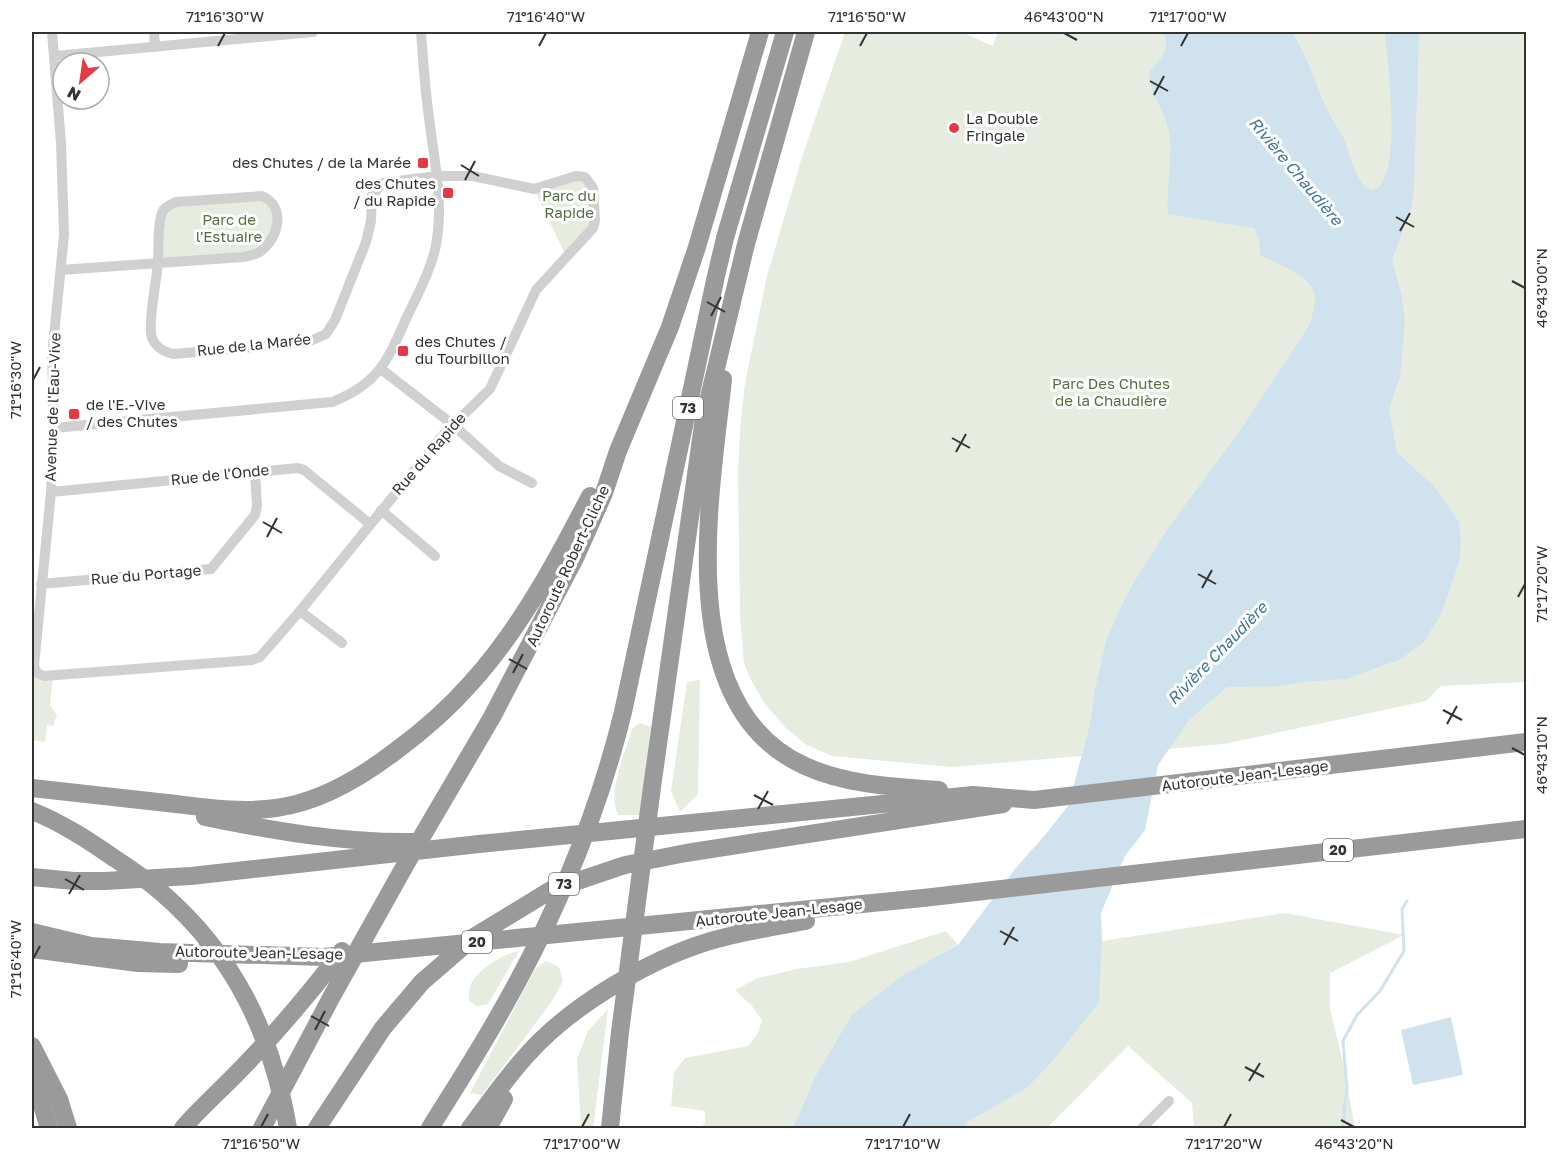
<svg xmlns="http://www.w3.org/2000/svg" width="1558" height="1160" font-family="'Golos Text',sans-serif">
  <rect width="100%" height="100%" fill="#fff"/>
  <path fill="#e6ecdf" d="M845,32H961L993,46L998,32H1526V682L1441,686L1426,701L1224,744L952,767L832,756L805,744L785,727L765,704L751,680L744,663L740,619L738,472L740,429L745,383L767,276L802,157Z
    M576,176L590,182L595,220L566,256L534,189Z
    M262,196L279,215L263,250L158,263L161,219L168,205Z
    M32,666L53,676L50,705L57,715L53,726L47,725L45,742L32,740Z
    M700,680L698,794L680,812L671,791L687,682Z
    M640,723L651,727L640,815H618C607,792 625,753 632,729Z
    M1285,913L1404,935L1330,973V1009L1343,1062L1355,1128H1194L1192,1103L1128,1046L1047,1128H962L966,1122L1027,1088L1052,1062L1098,1002L1102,941Z
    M946,931L958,945L903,975L815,1077L793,1128H701L705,1122V1111L671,1106L674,1072L685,1058L748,1046L758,1033L762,1020L752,1006L735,990L758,978L797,969L849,962Z
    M519,951L488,1004L477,1006L469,1001C469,996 469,990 470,986C477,970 502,954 519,951Z
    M546,961L559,967L563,981L552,1001L482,1095L470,1093L535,969Z
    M608,1009L593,1128H581L577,1059L588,1031Z"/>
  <path fill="#cfe2ee" d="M1163,32H1292C1306,54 1314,79 1324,103C1329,116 1338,127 1344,139C1351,156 1354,182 1372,191C1405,183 1387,59 1385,32H1419L1414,186L1412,206L1392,260L1401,293L1405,320L1400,377L1389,409L1397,453L1434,486L1459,522L1461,543L1459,563L1441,614L1424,642L1401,659L1346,679L1304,682L1282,686L1227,687L1189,720L1158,765L1145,830L1125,856L1101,913L1102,941L1099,1002L1052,1062L1027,1088L967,1122L962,1128H793L815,1077L852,1015L903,975L958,945L1015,869L1045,835L1068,806L1090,725L1095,690L1106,641L1121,607L1134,582L1167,530L1242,428L1310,324C1312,315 1316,305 1315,296C1311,274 1278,265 1260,255L1259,239L1254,228L1168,214C1166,188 1172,163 1170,139C1169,115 1149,95 1149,72C1160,60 1172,48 1163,32Z
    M1451,1017L1463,1075L1413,1085L1401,1030Z"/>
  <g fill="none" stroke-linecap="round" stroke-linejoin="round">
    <path stroke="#cfe2ee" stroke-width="3" d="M1342,1128L1347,1088L1343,1041L1357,1015L1380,991L1404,951L1402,909L1407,901"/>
    <path stroke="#d0d0d0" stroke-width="10" d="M52,32L61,143L64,235L52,356L54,428L51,492L34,666L37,673L44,676L252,660L260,657L300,611L444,434L490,389L536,290L593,228L595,220L593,188L585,177L576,176L534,189L473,176H437L383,183L372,195L371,221L366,242L335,320L326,334L308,342L174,354C164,352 153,346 151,334C149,318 156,282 158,264C159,250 157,226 162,213C164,207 170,205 176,202L262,196C286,206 279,238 261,251C255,255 249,256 243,257L61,270
      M154,32L155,47
      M55,56L313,32
      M381,369L452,424L499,466L532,483
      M54,428L332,402C376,385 387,363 405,321C416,297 431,271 436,245C444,203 434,159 429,118C425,89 423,60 421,32
      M51,492L298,468L304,470L370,524
      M381,510L435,556
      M41,584L211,569L255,515L257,506L255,472
      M300,611L342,643
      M1142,1128L1169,1101"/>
    <path stroke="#9a9a9a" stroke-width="18" d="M723,379C711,495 670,705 805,766C847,785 894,787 939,790
      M32,788C77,793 122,798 167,803C203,807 240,813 276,808C321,802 362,777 397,750C424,730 449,708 471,683C520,629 557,560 590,496
      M32,811C62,823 88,840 114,858C131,869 147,880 162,893C235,956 272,1035 288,1128
      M205,817C273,831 344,843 413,842
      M32,877L74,881H105L191,876L479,844L973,795L1034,800L1526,742
      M32,932L91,946L160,952L324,957L923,898L1526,829
      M32,949L138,963L179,964
      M32,1046L59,1099L68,1128
      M32,1073L49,1128
      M183,1128C201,1107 222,1089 241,1069C277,1032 311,992 342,951
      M262,1128L332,996L407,862L492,717L576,556L604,493L618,451L670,327L697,247L760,32
      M317,1128L383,1028L422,982L474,937L551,890L625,865L686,853L1003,804
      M430,1128C453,1091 477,1054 499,1015C553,921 597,818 623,712L716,276L725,238L785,32
      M470,1128C488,1104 506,1078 526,1056C569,1007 646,961 707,942C739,932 773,927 806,921
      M488,1128L504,1099
      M610,1128L620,1032L652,787L704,418L746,244L806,32"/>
  </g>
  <path fill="none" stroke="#333" stroke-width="2" d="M1064,33L1077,40M218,46L225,33M539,46L546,33M860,46L867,33M1181,46L1188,33M1150,81L1168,91M1154,95L1164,76M461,165L479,176M465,180L475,161M1396,217L1414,227M1400,231L1410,213M1512,281L1525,288M707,302L725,312M711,316L721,297M33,380L40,367M952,438L970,448M956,452L966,434M263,522L282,533M267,537L277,518M1198,574L1216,584M1202,588L1212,570M1518,597L1525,584M509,659L527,669M513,673L523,654M1443,710L1462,720M1447,724L1457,706M1512,748L1525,755M754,795L773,805M758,809L768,791M65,879L84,890M69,894L80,875M1000,931L1018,941M1004,945L1014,927M33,959L40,946M311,1016L329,1026M315,1030L325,1011M1245,1067L1264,1077M1249,1081L1260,1063M1341,1120L1354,1127M261,1127L268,1114M582,1127L589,1114M903,1127L910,1114M1224,1127L1231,1114"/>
  <g fill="#e63946" stroke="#fff" stroke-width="2">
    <circle cx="954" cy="128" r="6"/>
    <rect x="417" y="157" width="12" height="12" rx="3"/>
    <rect x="442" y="187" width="12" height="12" rx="3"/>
    <rect x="397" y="345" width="12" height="12" rx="3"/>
    <rect x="68" y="408" width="12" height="12" rx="3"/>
  </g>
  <g text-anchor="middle" stroke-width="6" stroke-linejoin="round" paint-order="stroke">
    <g fill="#fff" stroke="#707070" stroke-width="1.5">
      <rect x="673" y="397" width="30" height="22" rx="4.5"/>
      <rect x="1323" y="839" width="30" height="22" rx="4.5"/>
      <rect x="549" y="873" width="30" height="22" rx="4.5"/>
      <rect x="462" y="931" width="30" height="22" rx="4.5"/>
    </g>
    <g font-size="14" font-weight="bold" fill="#333">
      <text x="688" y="413">73</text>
      <text x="1338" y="855">20</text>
      <text x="564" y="889">73</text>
      <text x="477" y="947">20</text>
    </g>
    <g font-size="15" fill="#333" stroke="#fff" text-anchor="start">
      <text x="966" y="124">La Double<tspan x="966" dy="17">Fringale</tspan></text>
      <text x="411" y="168" text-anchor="end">des Chutes / de la Marée</text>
      <text x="436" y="189" text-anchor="end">des Chutes<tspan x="436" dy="17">/ du Rapide</tspan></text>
      <text x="415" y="347">des Chutes /<tspan x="415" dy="17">du Tourbillon</tspan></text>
      <text x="86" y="410">de l'E.-Vive<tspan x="86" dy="17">/ des Chutes</tspan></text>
    </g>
    <g font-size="15" fill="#56703f" stroke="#fff">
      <text x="569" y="201">Parc du<tspan x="569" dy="17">Rapide</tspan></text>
      <text x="229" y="225">Parc de<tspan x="229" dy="17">l'Estuaire</tspan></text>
      <text x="1111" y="389">Parc Des Chutes<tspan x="1111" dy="17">de la Chaudière</tspan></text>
    </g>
    <g font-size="15" fill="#333" stroke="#fff">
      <text transform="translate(254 345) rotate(-6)" y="5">Rue de la Marée</text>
      <text transform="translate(53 407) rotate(-88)" y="5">Avenue de l'Eau-Vive</text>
      <text transform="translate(429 454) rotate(-49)" y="5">Rue du Rapide</text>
      <text transform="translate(220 475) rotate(-6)" y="5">Rue de l'Onde</text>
      <text transform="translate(568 566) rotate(-65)" y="5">Autoroute Robert-Cliche</text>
      <text transform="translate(146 575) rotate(-5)" y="5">Rue du Portage</text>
      <text transform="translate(1245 776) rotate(-7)" y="5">Autoroute Jean-Lesage</text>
      <text transform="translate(779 913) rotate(-6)" y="5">Autoroute Jean-Lesage</text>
      <text transform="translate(259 953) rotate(1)" y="5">Autoroute Jean-Lesage</text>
    </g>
    <g font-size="16" font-style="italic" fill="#3f7597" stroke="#fff">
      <text transform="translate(1296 171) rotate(50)" y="6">Rivière Chaudière</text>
      <text transform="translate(1217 653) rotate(-46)" y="6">Rivière Chaudière</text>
    </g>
  </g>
  <rect width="1558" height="1160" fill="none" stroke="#ffffff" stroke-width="66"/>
  <g transform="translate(81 81) rotate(209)"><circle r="28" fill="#ffffff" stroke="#adadad" stroke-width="1.5"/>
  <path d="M0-4.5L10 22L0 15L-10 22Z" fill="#e63946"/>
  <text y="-9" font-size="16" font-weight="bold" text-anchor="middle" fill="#333333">N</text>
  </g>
  <rect x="33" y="33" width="1492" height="1094" fill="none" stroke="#333" stroke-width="2"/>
  <g font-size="15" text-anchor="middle" fill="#333">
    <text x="225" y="22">71°16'30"W</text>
    <text x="546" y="22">71°16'40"W</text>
    <text x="867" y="22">71°16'50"W</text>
    <text x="1064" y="22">46°43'00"N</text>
    <text x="1188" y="22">71°17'00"W</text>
    <text transform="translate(1542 288) rotate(-90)" y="5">46°43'00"N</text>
    <text transform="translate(16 380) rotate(-90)" y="5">71°16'30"W</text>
    <text transform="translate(1542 584) rotate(-90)" y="5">71°17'20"W</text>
    <text transform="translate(1542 755) rotate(-90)" y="5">46°43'10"N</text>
    <text transform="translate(16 959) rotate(-90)" y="5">71°16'40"W</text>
    <text x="261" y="1149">71°16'50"W</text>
    <text x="582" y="1149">71°17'00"W</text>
    <text x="903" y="1149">71°17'10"W</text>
    <text x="1224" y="1149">71°17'20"W</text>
    <text x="1354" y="1149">46°43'20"N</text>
  </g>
</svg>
